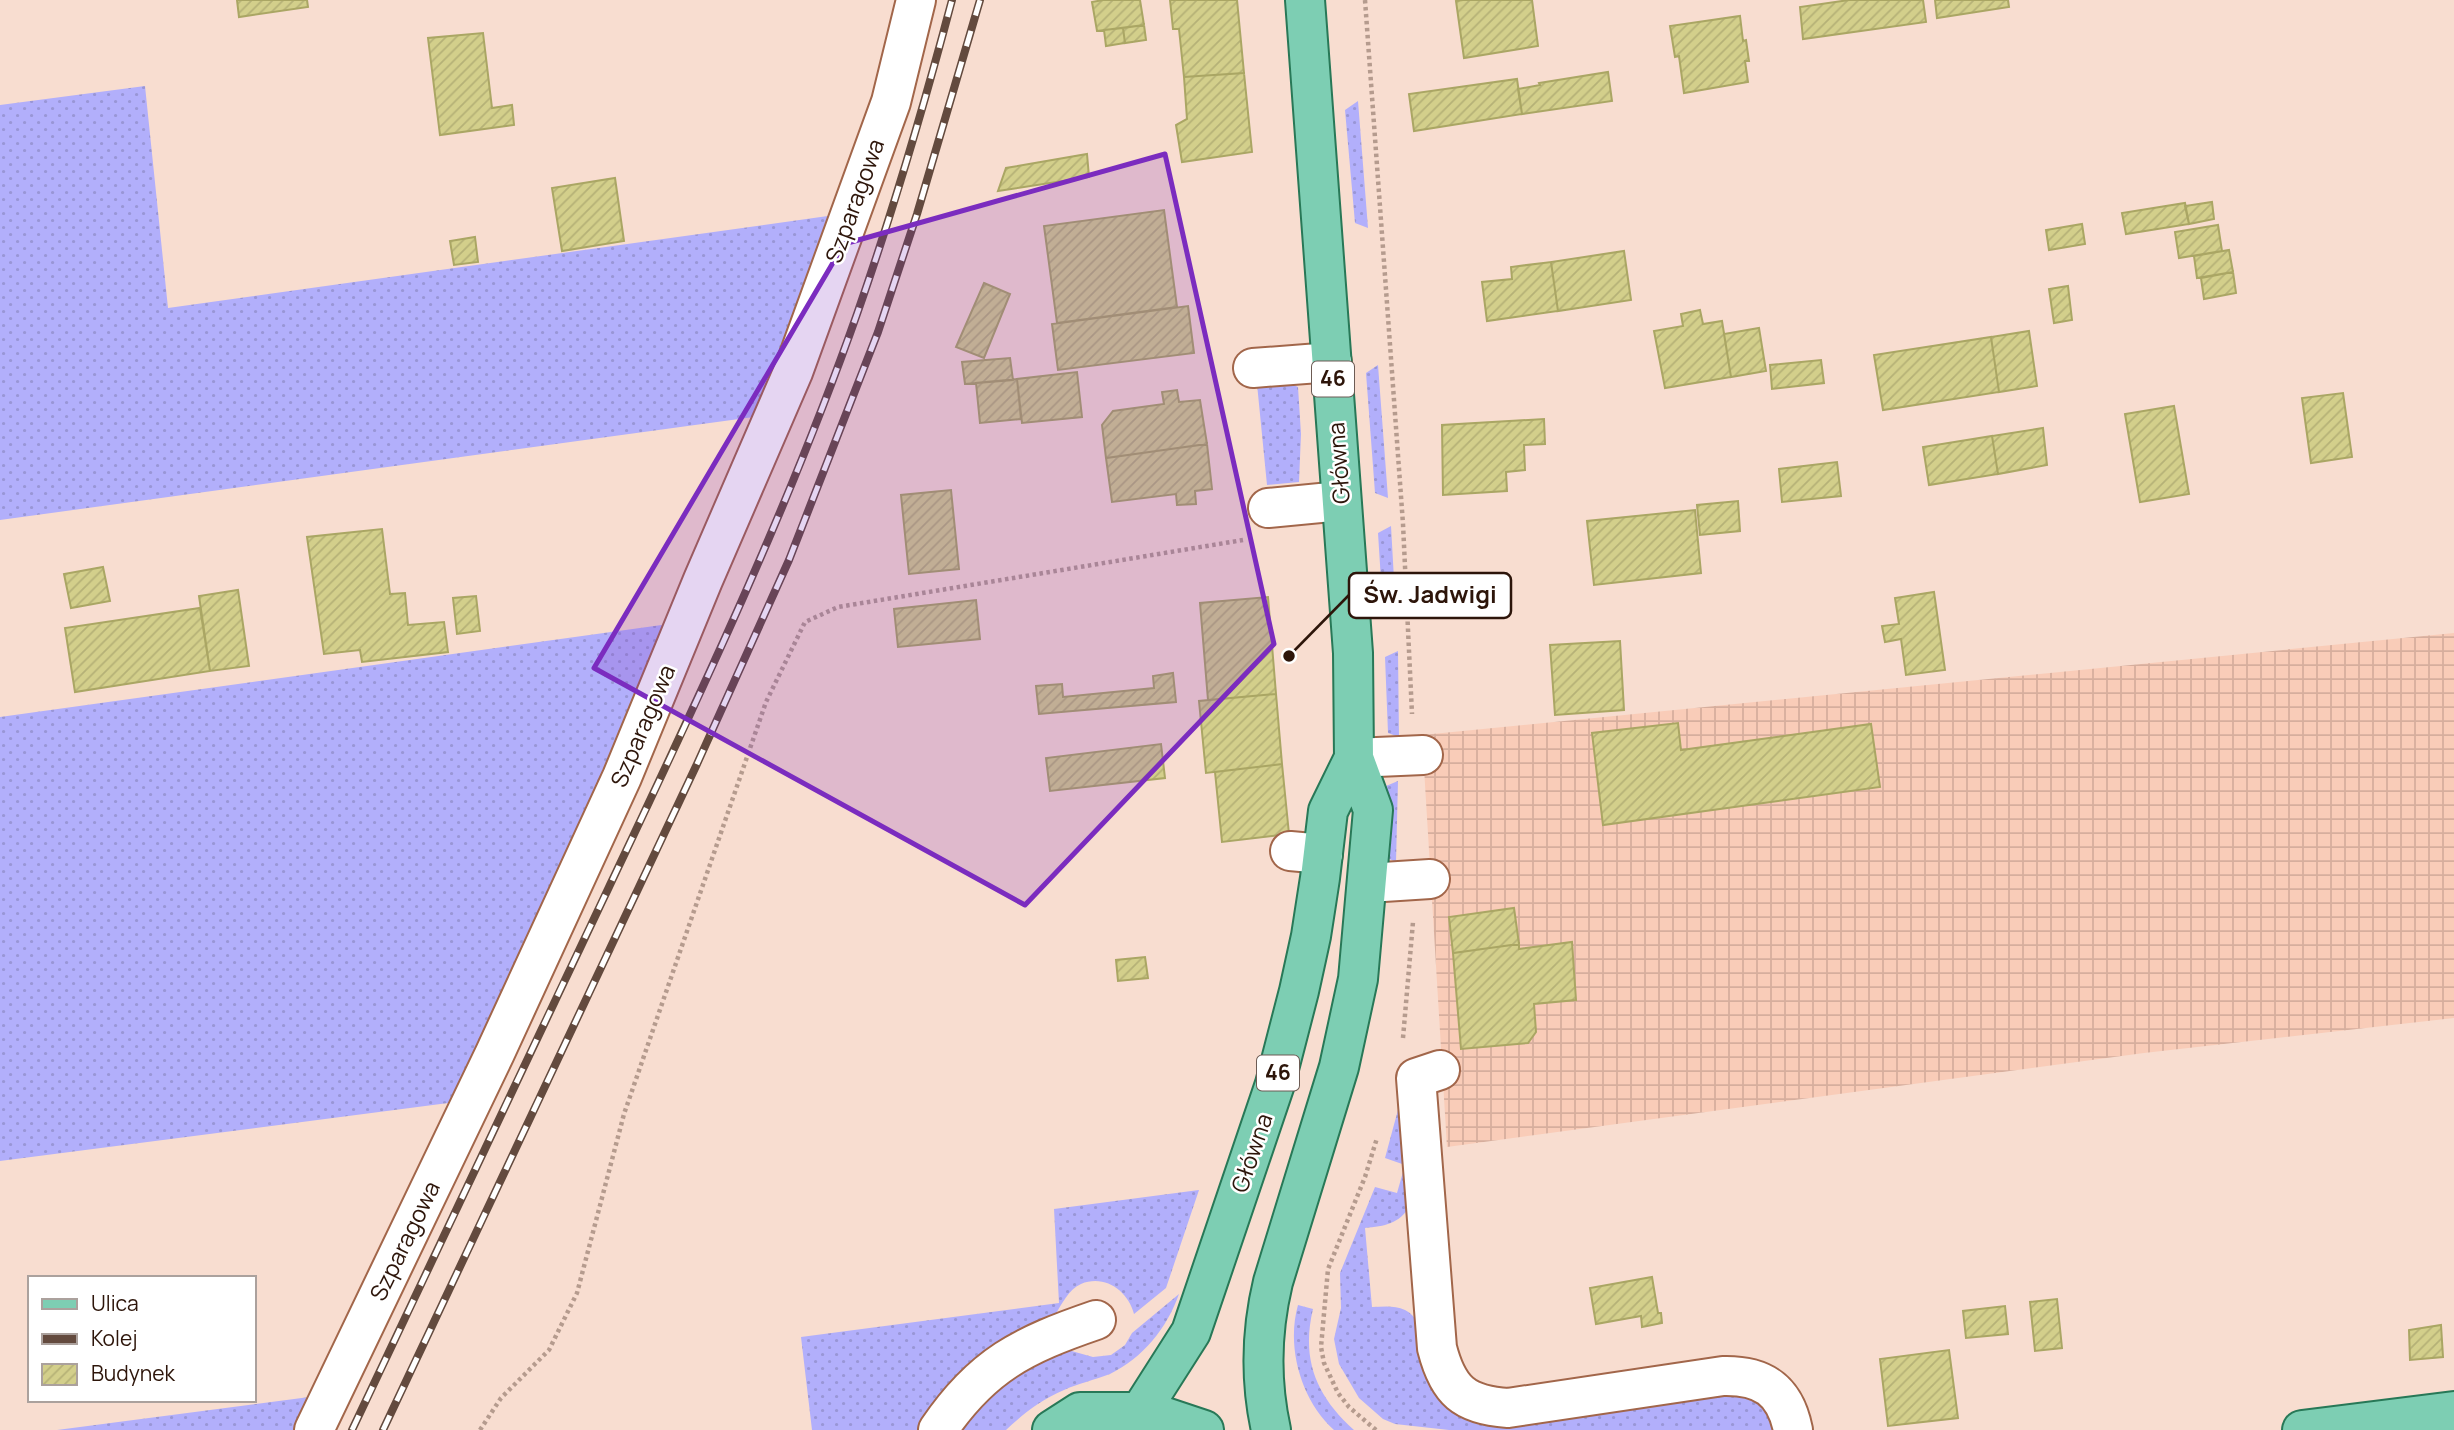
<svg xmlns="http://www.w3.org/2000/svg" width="2454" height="1430" font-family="Manrope,sans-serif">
  <defs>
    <pattern id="industrial-grid" width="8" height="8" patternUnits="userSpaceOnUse" patternTransform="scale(1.75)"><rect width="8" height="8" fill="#f9ccb8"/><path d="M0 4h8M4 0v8" fill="none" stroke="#d6ae9d"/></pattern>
    <pattern id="grass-dots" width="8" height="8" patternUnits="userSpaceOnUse" patternTransform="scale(1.75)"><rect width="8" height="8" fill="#b2affb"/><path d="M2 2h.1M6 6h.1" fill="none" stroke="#9996d6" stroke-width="1.8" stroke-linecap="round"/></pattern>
    <pattern id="building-hatch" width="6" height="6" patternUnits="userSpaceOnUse" patternTransform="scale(1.75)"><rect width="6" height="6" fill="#d3cf8b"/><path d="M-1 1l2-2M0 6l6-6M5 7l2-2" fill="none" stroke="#b5b177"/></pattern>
  </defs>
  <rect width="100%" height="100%" fill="#f8ddd0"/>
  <path fill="url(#industrial-grid)" d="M2454,633V1018L2144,1053L1447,1147L1422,735Z"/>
  <path fill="url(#grass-dots)" d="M145,86L168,308L842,214L761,416L0,520V105Z
    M1358,101L1368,228L1355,223L1345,110Z
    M1378,365L1388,498L1375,493L1366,373Z
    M1287,382L1298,387L1301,434L1299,482L1267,485L1257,384Z
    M1391,526L1396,615L1383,612L1378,533Z
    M676,623L456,1102L0,1161V717Z
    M1398,651L1399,737L1388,733L1385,657Z
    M1398,781L1396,862L1383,856L1386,786Z
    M1402,1095L1410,1206C1399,1224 1385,1226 1365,1228L1372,1307C1383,1307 1394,1305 1405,1310C1426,1319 1433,1370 1439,1391H1734L1765,1405L1777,1430H1449L1395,1424L1383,1419L1359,1398L1339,1364L1334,1339L1341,1308L1340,1273L1375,1187L1397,1193L1405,1165L1385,1158Z
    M1199,1190L1166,1288L1134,1314C1128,1291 1105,1274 1081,1284C1068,1290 1062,1304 1055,1315L921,1430H812L801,1337L1059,1303L1054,1209Z
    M1179,1294C1167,1328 1143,1358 1110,1374C1095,1380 1079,1383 1064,1390C1042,1399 1023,1414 1006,1430H954L1007,1375L1068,1350L1093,1357L1111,1355L1125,1345L1132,1333Z
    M1298,1305L1313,1309C1301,1359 1316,1396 1354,1430H1334C1301,1400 1286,1347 1298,1305Z
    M317,1396L301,1430H57Z"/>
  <path fill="url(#building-hatch)" stroke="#aaa664" stroke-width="2" d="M237,0H307L308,7L239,17Z
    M1103,0H1140L1144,25L1097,31L1092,2Z
    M1170,0H1237L1244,73L1184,77L1179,29H1173Z
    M1463,0H1532L1538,46L1464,58L1456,1Z
    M1849,0H1923L1926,22L1803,39L1800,7Z
    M1935,0H2008L2009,7L1937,18Z
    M1740,16L1743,41L1746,40L1749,61H1745L1748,82L1684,93L1679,56L1675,57L1670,26Z
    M1144,25L1146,40L1125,43L1123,28Z
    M1123,28L1125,43L1106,46L1104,30Z
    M483,33L492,108L512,105L514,125L440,135L428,38Z
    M1608,72L1612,101L1522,114L1518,89L1540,85L1539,83Z
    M1244,73L1252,152L1182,162L1176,125L1187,119L1184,77Z
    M1517,79L1522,114L1414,131L1409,94Z
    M1087,154L1089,177L998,191L1006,168Z
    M615,178L624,241L562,251L552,188Z
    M2212,202L2214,219L2189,224L2185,206Z
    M2185,203L2189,224L2126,234L2122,213Z
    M1164,210L1177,307L1057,323L1044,226Z
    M2082,224L2085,244L2049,250L2046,230Z
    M2218,225L2222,251L2179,258L2175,232Z
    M475,237L478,262L454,265L450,241Z
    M2229,250L2233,272L2197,278L2194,256Z
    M1624,251L1631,300L1558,311L1551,262Z
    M1551,262L1558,311L1487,321L1482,282L1512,279L1511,267Z
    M2233,272L2236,293L2204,299L2201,278Z
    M984,283L1010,294L984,358L956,347Z
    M2068,286L2072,320L2054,323L2049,289Z
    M1188,306L1194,353L1058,370L1052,324Z
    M1700,310L1703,324L1722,321L1731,377L1665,388L1654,331L1683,326L1681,314Z
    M1759,328L1766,371L1731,377L1724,334Z
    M2029,331L2037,386L1999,392L1991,337Z
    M1991,337L1999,392L1883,410L1874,355Z
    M1010,358L1013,380L965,384L962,362Z
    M1821,360L1824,383L1772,389L1770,365Z
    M1077,372L1082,417L1022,423L1017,379Z
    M1017,379L1021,419L980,423L976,383Z
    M1177,390L1179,402L1200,400L1207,444L1106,458L1102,425L1113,411L1164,404L1162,392Z
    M2343,393L2352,457L2311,463L2302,398Z
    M2174,406L2189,494L2140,502L2125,414Z
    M1544,419L1545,444L1524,445L1525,470L1506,472L1507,491L1443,495L1442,425Z
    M2043,428L2047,465L1998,474L1992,436Z
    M1992,436L1998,474L1929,485L1923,447Z
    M1207,444L1212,489L1195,491L1196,504L1177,505L1176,494L1112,502L1106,458Z
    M1837,462L1841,496L1782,502L1779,469Z
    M951,490L959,569L909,574L901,495Z
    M1738,501L1740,531L1700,535L1697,505Z
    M1695,510L1701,573L1594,585L1587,521Z
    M382,529L390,594L405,593L408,625L444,622L448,652L362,662L360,650L324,654L307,537Z
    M103,567L110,601L71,608L64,574Z
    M238,590L249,666L210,671L199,596Z
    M1934,592L1945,670L1906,675L1901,639L1885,642L1882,626L1899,624L1895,598Z
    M476,596L480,631L457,634L453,598Z
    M1268,597L1276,694L1208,700L1200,603Z
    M976,600L980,639L898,647L894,609Z
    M200,608L210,671L75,692L65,628Z
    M1620,641L1624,710L1555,715L1550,645Z
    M1173,673L1176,702L1039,714L1036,686L1062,684L1063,697L1154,688L1153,676Z
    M1276,694L1282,764L1206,773L1199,701Z
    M1678,723L1681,750L1871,724L1880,787L1603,825L1592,733Z
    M1161,744L1165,778L1050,791L1046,758Z
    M1282,764L1289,834L1222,842L1215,772Z
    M1514,908L1519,944L1453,953L1449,917Z
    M1572,942L1576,1000L1534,1004L1536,1032L1528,1043L1461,1049L1453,953L1519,944V949Z
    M1145,957L1148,978L1118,981L1116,960Z
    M1652,1277L1658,1313H1661L1662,1323L1642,1327L1641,1316L1596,1324L1590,1288Z
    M2057,1299L2062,1348L2035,1351L2030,1302Z
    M2005,1306L2008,1334L1966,1338L1963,1311Z
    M2441,1325L2443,1357L2410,1360L2409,1330Z
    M1949,1350L1958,1418L1888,1426L1880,1359Z"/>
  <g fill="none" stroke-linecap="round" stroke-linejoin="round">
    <defs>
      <path id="minor" d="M1253,368L1332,362
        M1268,508L1341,501
        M1354,758L1423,755
        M1290,851L1323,854
        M1368,883L1430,879
        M1440,1070L1416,1078L1437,1348C1448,1391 1464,1405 1508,1408L1723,1376C1763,1375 1785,1390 1793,1430
        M314,1430L495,1053L622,777L703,580L793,372L891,102L916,0
        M938,1430C982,1365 1023,1345 1096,1320"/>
      <path id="major" d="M1140,1412L1191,1332L1275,1084L1299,991L1311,936L1320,878L1328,811L1354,758
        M1052,1430L1080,1412H1140L1165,1417L1204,1430
        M1271,1430C1260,1380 1261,1332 1273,1282L1339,1067L1358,979L1373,810L1354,758L1353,653L1305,0
        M2302,1430L2454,1411"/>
    </defs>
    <use href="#minor" stroke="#a2664a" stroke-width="42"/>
    <use href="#major" stroke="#287857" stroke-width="42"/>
    <path stroke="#b59b8e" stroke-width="4.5" stroke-dasharray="3.5 3.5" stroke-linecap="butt" d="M1365,0L1403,524L1412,714
      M1403,1038L1413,922
      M480,1430L501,1398L549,1350L577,1293L624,1114L766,702L805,622L838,607L1243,540
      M1376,1430L1349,1407L1338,1393L1324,1363L1321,1347L1328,1269L1365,1177L1377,1138"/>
    <use href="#minor" stroke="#fff" stroke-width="38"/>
    <use href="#major" stroke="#7dceb3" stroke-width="38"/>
    <defs>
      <path id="rail" d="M352,1430C438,1249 523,1068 609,887C698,699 788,510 857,314C893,211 924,106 952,0
        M383,1430L697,764L789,560L878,332L917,214L980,0"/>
    </defs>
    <use href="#rail" stroke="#634a3e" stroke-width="8"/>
    <use href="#rail" stroke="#fff" stroke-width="5" stroke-dasharray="16" stroke-linecap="butt"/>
  </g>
  <path fill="#7b2cbf" fill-opacity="0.2" stroke="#7b2cbf" stroke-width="5" stroke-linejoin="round" d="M1165,154L1274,644L1025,905L594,668L844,244Z"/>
  <g text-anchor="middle" stroke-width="5" stroke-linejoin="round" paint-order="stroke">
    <g fill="#fff" stroke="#6c5b54" stroke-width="2">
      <rect x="1312" y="361.5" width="42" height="35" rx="5"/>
      <rect x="1257" y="1055.5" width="42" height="35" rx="5"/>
    </g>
    <g font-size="21" font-weight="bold" fill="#2d150a">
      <text x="1333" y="386">46</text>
      <text x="1278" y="1080">46</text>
    </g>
    <g font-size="23" fill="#2d150a" stroke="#fff">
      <text transform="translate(855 201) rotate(-70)" y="8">Szparagowa</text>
      <text transform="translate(1339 463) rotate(-94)" y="8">Główna</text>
      <text transform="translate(643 726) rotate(-67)" y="8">Szparagowa</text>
      <text transform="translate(1252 1153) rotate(-71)" y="8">Główna</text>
      <text transform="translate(405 1241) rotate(-64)" y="8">Szparagowa</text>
    </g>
  </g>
  <path fill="none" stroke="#2d150a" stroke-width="2.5" d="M1289 656L1349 595"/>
  <circle fill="#2d150a" stroke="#fff" stroke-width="2.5" cx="1289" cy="656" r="7"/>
  <rect fill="#fff" stroke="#2d150a" stroke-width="2.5" x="1349" y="573" width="162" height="45" rx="7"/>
  <g font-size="24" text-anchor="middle" font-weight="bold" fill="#2d150a">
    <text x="1430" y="603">Św. Jadwigi</text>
  </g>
  <rect x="28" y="1276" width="228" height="126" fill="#ffffff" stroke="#aba19d" stroke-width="2"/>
  <rect x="42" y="1299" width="35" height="10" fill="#7dceb3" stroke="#aba19d" stroke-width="2"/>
  <text x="91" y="1311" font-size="21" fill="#2d150a">Ulica</text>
  <rect x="42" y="1334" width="35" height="10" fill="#634a3e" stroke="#aba19d" stroke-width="2"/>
  <text x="91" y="1346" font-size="21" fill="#2d150a">Kolej</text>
  <rect x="42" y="1364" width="35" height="21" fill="url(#building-hatch)" stroke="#aba19d" stroke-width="2"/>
  <text x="91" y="1381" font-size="21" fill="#2d150a">Budynek</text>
</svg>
